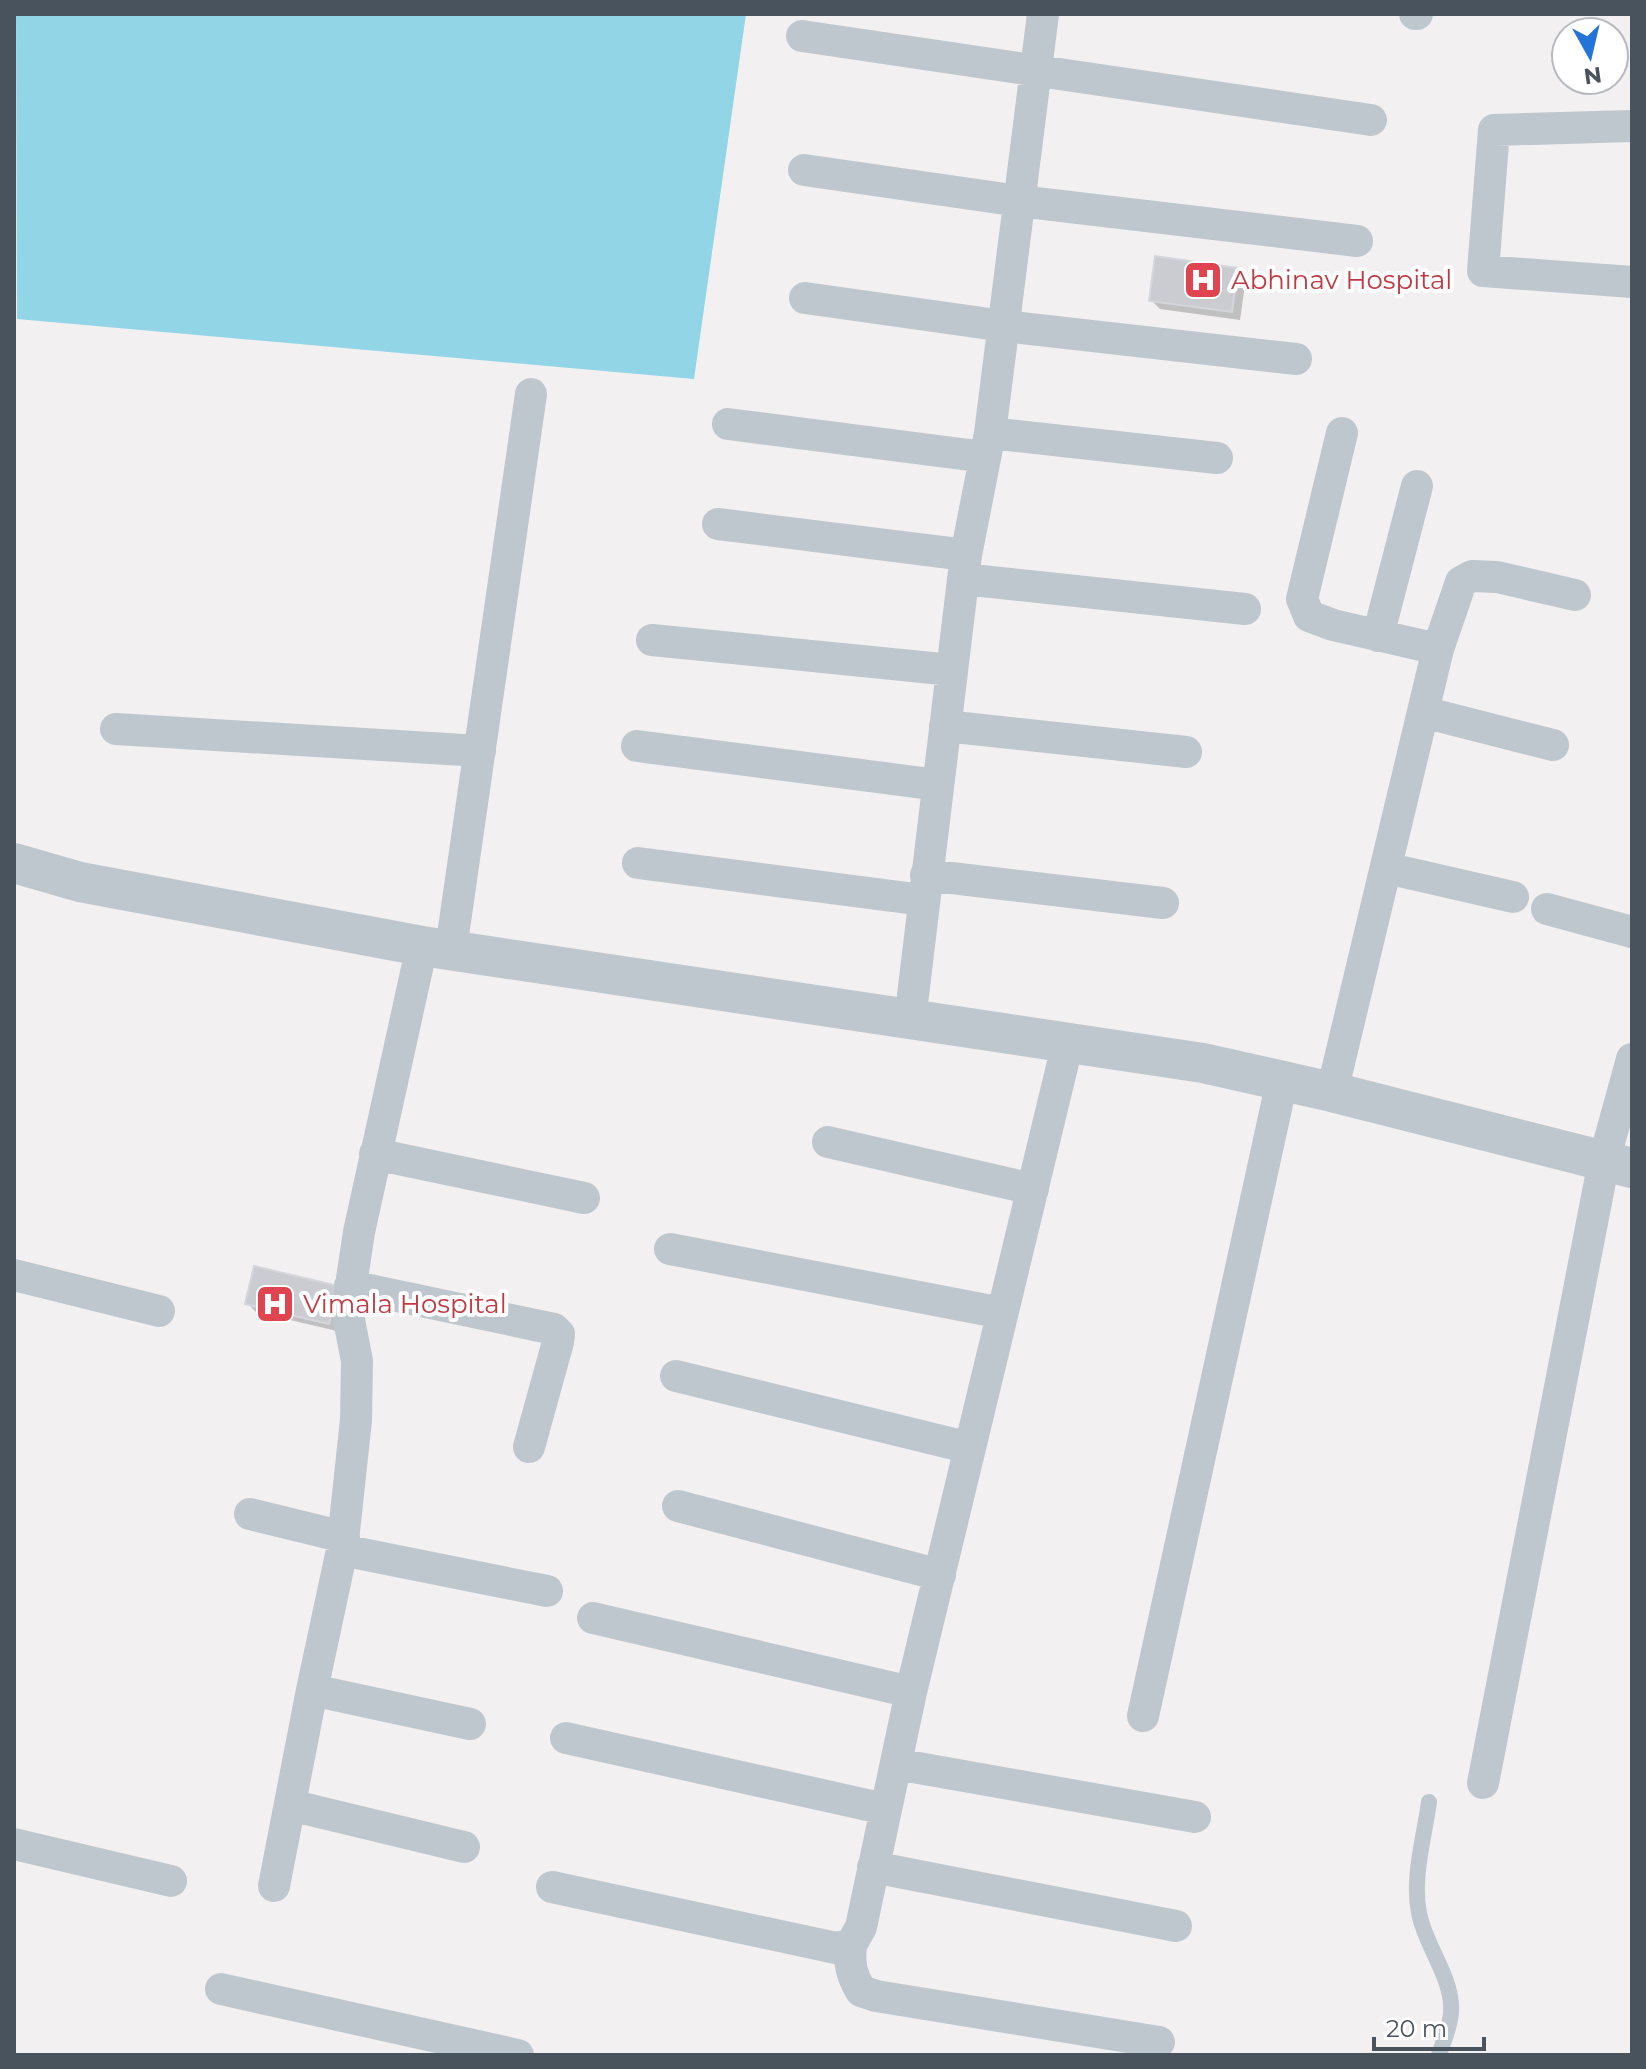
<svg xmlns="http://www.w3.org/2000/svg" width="1646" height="2069" font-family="Montserrat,sans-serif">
  <rect width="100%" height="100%" fill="#f2f0f0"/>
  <path fill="#91d5e7" d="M16,14H746L694,379L17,319Z"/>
  <path fill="#0003" d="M1237,269L1246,278L1240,320L1160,309L1151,300Z
    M337,1288V1331L256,1312L247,1303Z"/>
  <path fill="#caccd2" stroke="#d5d6db" stroke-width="2" d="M1155,256L1238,268L1232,312L1149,301Z
    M254,1266L338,1286L329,1324L245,1304Z"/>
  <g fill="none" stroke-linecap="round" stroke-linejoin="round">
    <path stroke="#bfc7ce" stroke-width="16" d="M1429,1802C1424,1838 1412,1878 1419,1913C1425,1946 1454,1979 1451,2013C1450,2027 1443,2042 1439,2055"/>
    <path stroke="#bfc7ce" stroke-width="32" d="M1415,14H1417
      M802,36L1371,120
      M1632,126L1494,130L1483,271L1632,282
      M804,170L1019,201L1357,241
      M805,298L1004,326L1296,359
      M728,424L985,457
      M990,433L1217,458
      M718,524L966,555
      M963,579L1245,609
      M1378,636L1417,486
      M652,640L952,670
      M1438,649L1461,582L1472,576L1497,577L1575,595
      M1423,712L1553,745
      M945,726L1186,752
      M116,729L480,751
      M637,746L938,785
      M638,863L923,900
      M1386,868L1513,897
      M926,875L1163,903
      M1547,909L1632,932
      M451,949L531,394
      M910,1020L966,555L990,433L1043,14
      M1332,1092L1438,649L1333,625L1309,616L1302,599L1342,433
      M828,1142L1033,1189
      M375,1154L584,1198
      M670,1249L1002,1313
      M14,1275L159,1311
      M350,1286L554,1329L559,1334L558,1342L529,1447
      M676,1376L970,1448
      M678,1506L940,1575
      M250,1514L344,1537
      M342,1550L547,1591
      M593,1618L911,1692
      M312,1690L470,1724
      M1143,1716L1282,1081
      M566,1738L885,1809
      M896,1764L1195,1817
      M1483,1783L1604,1161L1632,1059
      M290,1805L464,1847
      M14,1844L171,1881
      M873,1867L1176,1926
      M274,1886L312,1690L342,1550L356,1420L357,1361L349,1320L350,1292L359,1232L422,946
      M552,1887L836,1948L851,1945L861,1927L911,1692L1068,1042
      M851,1945C849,1964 851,1974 861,1991L876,1996L1159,2042
      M221,1989L518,2055"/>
    <path stroke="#bfc7ce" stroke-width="40" d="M14,863L80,882L422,946L1203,1063L1332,1092L1632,1168"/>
  </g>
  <defs>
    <symbol id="hospital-square" viewBox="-11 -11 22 22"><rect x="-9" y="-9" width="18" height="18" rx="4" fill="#e0444e" stroke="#fff"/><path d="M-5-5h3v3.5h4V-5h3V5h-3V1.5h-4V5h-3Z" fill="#fff"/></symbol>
  </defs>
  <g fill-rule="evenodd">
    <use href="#hospital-square" x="1181" y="258" width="44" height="44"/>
    <use href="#hospital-square" x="253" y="1282" width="44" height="44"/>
  </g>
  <g text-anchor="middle" stroke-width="8" stroke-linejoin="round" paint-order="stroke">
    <g font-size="26" fill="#be3a42" stroke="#fff" text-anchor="start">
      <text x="1231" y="289">Abhinav Hospital</text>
      <text x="303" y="1313">Vimala Hospital</text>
    </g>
  </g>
  <rect width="1646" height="2069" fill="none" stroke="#49535d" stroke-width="32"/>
  <g transform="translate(1590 56) rotate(172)"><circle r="38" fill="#ffffff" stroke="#b6babe" stroke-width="2"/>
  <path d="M0-6L14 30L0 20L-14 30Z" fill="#2473d9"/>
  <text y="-12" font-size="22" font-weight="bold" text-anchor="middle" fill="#49535d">N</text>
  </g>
  <path d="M1374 2037v12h110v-12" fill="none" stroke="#49535d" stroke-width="4"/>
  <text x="1386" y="2037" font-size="24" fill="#49535d" stroke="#ffffff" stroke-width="6" paint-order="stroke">20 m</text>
</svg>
